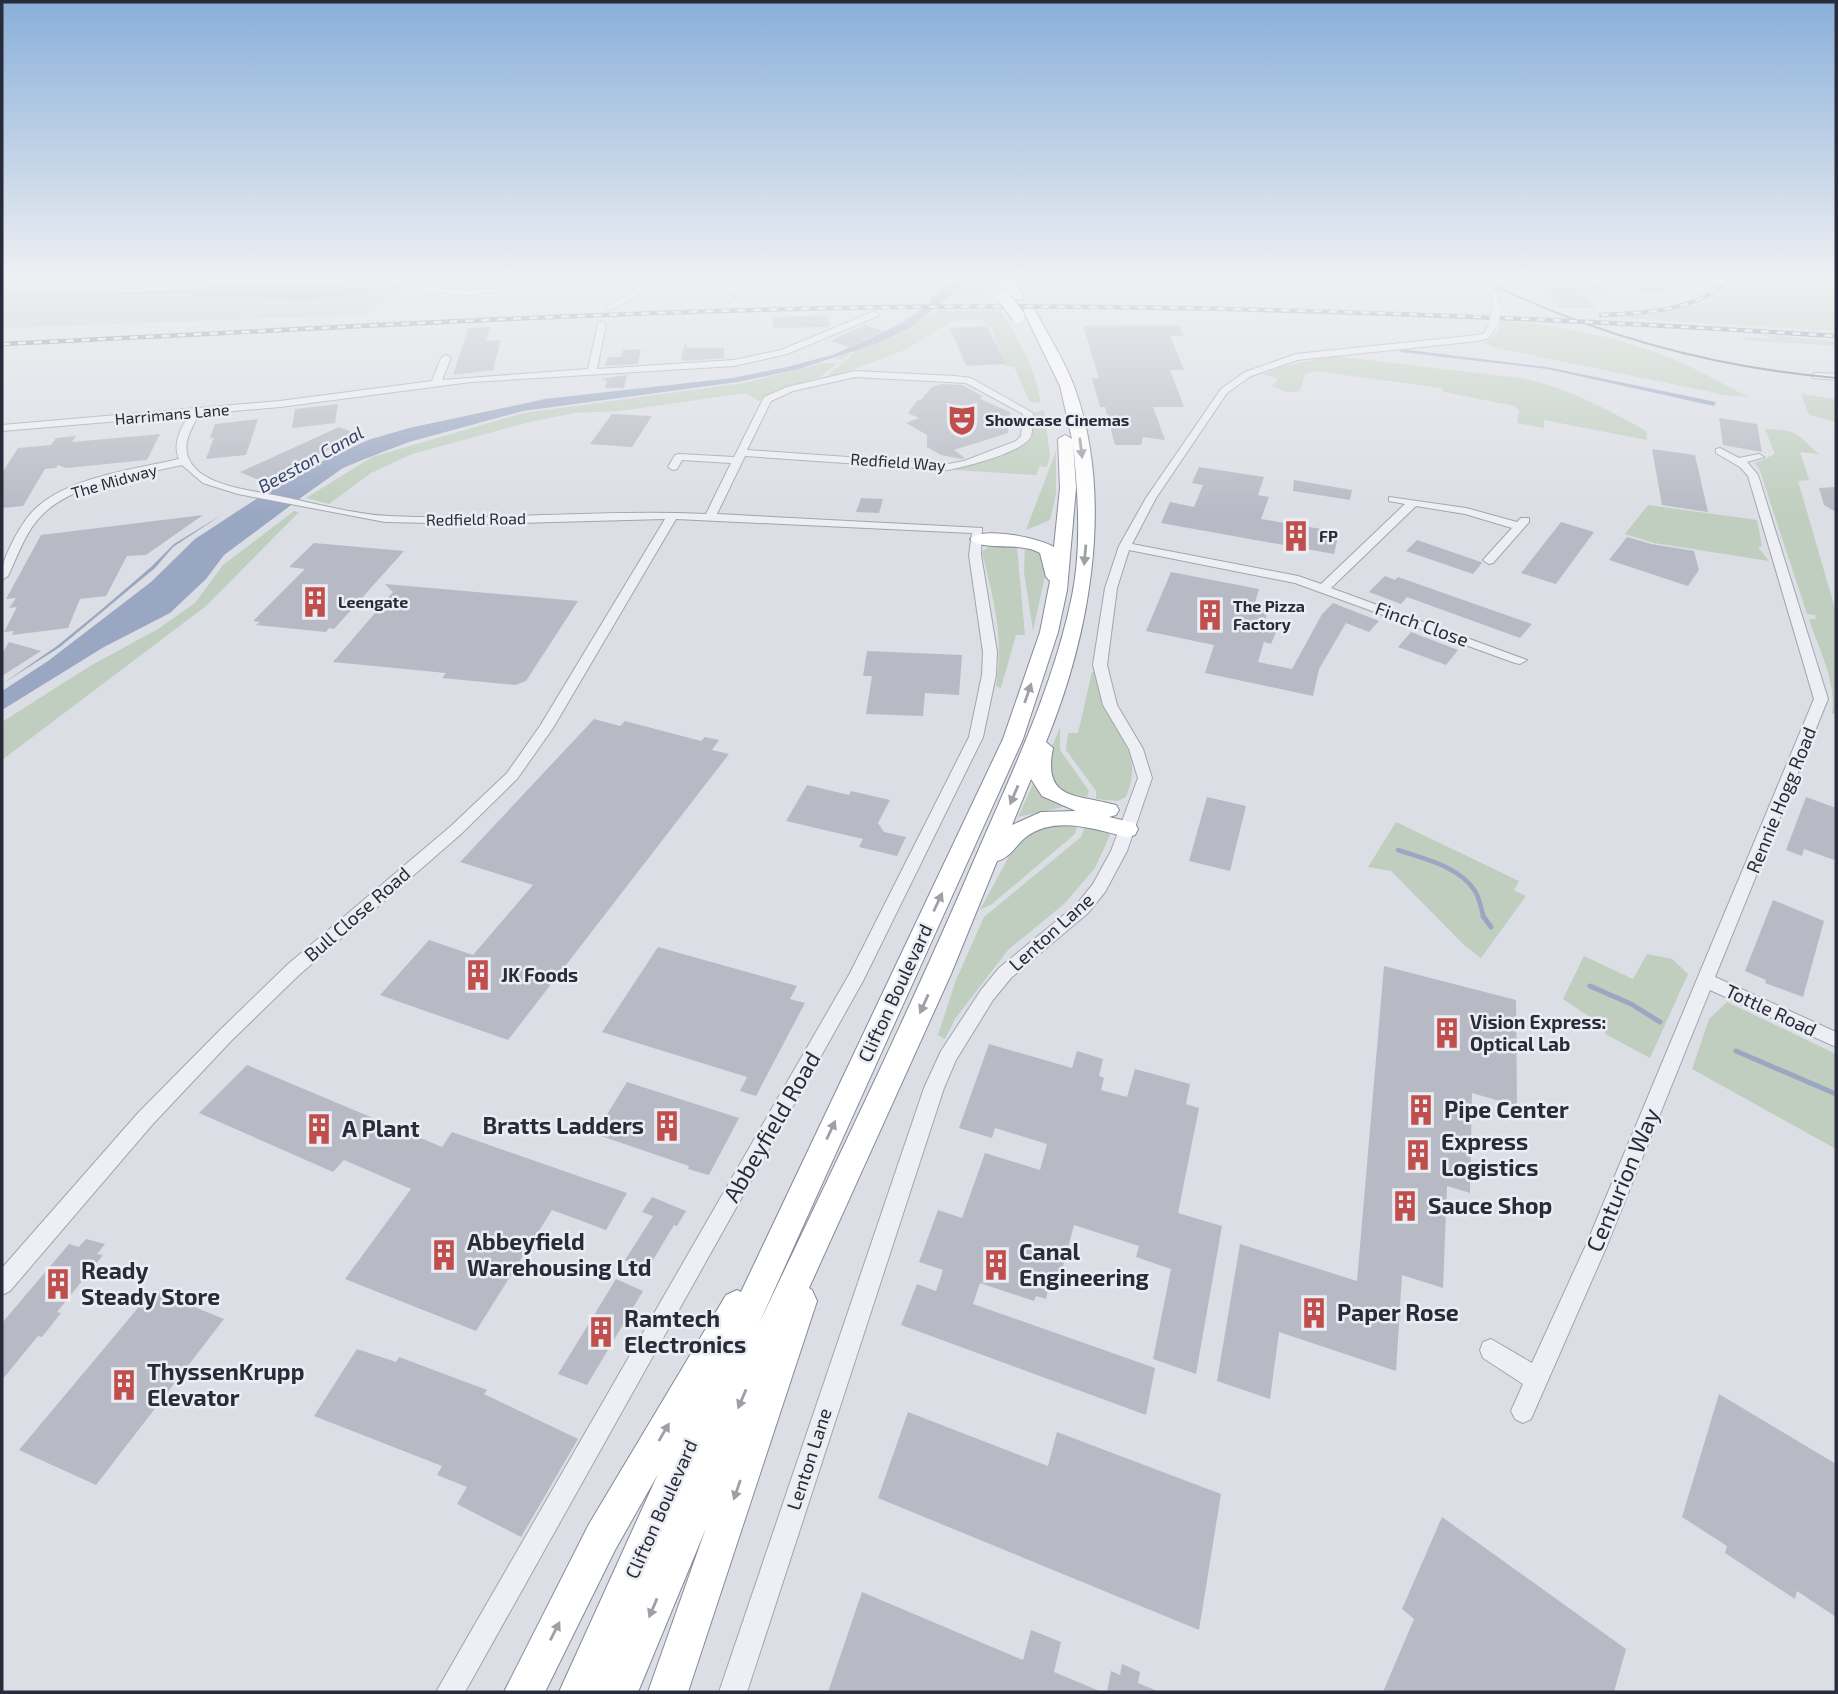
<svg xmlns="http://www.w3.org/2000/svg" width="1838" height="1694" font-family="'Exo 2',sans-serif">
  <rect width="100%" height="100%" fill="#dcdee5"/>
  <path fill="#bfcebe" d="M2,278H154L143,289L280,278H425L366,315L2,328Z
    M905,278H956L941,289H899Z
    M976,278L994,300L947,301Z
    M1740,278H1836V331L1608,317C1652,314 1707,311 1740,278Z
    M938,310H1000C1018,337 1036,371 1041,403L1030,402L1014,367L1006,366L991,328L980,319L952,321L907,349L841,374L826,377L855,352H852L842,361L836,358L841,356H838L878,343L933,313L912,329Z
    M1501,321C1554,324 1611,336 1660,354C1691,365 1719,382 1748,397L1725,395L1497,348L1483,343L1498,333Z
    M1760,334L1836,341V346L1741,340L1744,337L1774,339Z
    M1333,356L1521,378C1567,387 1606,409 1646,431L1647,440L1544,420V428L1517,423L1519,411L1515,406L1444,392L1442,388L1314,371L1305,374L1300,391L1286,392L1272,386L1278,379L1263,374L1283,366Z
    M823,363H838L819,378L778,389L759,401L746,393L620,411L574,413L526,423L412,454L371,473L329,504L306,498L372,457L523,413L744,383Z
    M1801,394L1836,399V422L1809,415Z
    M1044,410L1050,456L1047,467L1040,466L1036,475L955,470L1027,443L1032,437L1033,413Z
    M1765,429C1799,430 1795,433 1819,454L1800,452L1809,480L1798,481L1836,612V715L1832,713C1837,682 1818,648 1809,619H1816L1815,615L1807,614L1760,471L1755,463L1775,454Z
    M1056,451V494L1050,520L1026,530Z
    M1648,505L1757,520L1762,546L1758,547L1769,561L1654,543L1625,534Z
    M294,511L299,512L206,606L2,760V722L90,666L158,629L195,603L223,565Z
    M992,544L1017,547L1025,635H1016L1001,688L996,686C1004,635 994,602 982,552Z
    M1025,545L1039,550L1048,562L1033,631L1024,572Z
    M1092,672H1099C1100,681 1100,692 1103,700C1116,742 1145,749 1126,797L1118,801L1096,799V791L1066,750L1068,733H1078Z
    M1060,727V750L1089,791L1087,797L1063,792L1052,783L1050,751Z
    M1034,782L1082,811L1063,807L1018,817Z
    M1396,822L1519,881L1514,890L1526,896L1481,958L1465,946L1391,871L1368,867Z
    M1086,823L1108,830L1110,835L1095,868L1064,904L1008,950L955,1019L945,1039L938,1035L956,980L984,917L1081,837Z
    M1077,825L1075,834L992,904L980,910L1020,836L1030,826Z
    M1647,954L1672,959L1688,974L1650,1058L1607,1035L1596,1021L1563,999L1584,956L1633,979Z
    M1727,1002L1836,1054V1149L1692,1069L1709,1019Z"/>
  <path fill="#9aa7c2" d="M956,278H973L911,327L878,343L799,369L738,382L523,411L409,442L362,460L343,468L306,494L224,555L206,579L170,613L104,647L2,710V691L48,661L151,582L195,539L293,475L368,440L409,428L545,399L732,378L787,367L832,355L873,337L903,322L932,302L929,300Z
    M295,285L378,289V292L302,300L192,295L185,292L210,287Z
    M1401,349L1547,367L1716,402L1714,406L1547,369L1400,352Z
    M223,514L173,547L155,568L60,647L2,684L57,646L101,610L151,567L174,544Z"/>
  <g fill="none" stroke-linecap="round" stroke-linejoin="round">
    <path stroke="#9aa7c2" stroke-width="2.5" d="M373,291L394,289L411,279
      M2,296L190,292"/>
    <path stroke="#9aa7c2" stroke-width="4.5" d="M1398,850C1424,859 1459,866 1475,891C1480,899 1481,909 1484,918"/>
    <path stroke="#9aa7c2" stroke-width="5" d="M1483,916L1491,927
      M1590,986L1631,1004L1660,1022
      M1736,1051L1836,1094"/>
  </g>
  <path fill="#b7bac4" d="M448,278H472L464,288L443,286Z
    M1591,278L1608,293H1580L1596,308H1560L1529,279Z
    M1625,278H1650L1668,292H1643Z
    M828,315L829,327L773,328V317Z
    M865,325L884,331L849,347L830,341Z
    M1179,325L1184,336H1170L1184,370H1170L1184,407H1153L1165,440L1143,437L1141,445H1115L1105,407H1100L1092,378H1099L1083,326Z
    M987,326L1006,364L966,366L950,328Z
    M490,327L486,341L501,340L493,370L453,375L468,328Z
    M685,342L688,348H724V358L685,361L681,359Z
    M641,349L638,364L605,366L608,357H621L623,350Z
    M627,375L624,388H605L607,381L601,379Z
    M942,384L962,385L982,396L980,399L1010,412L1008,433L954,450L965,458L961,459L941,455L927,447V435L906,423L919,418L908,413L917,401L922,399L932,387Z
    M338,404L335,423L292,428L295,409Z
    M612,414L652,416L632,447L590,444Z
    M1719,418L1757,424L1762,452L1723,445Z
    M258,419L246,455L206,459L214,437L210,438L215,424Z
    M339,427L360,435L261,481L240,472Z
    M160,434L147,460L66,468L58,465L56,468L45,469L23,506L2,508V473L18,448L51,445L56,438L76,436L72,442Z
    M1652,449L1695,455L1708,512L1662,505Z
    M1199,467L1264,477L1258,495L1269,497L1261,519L1339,532L1334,554L1161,523L1170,502L1194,507L1203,485L1192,483Z
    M1294,480L1352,490L1350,500L1293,491Z
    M1836,487V512L1824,505L1819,488Z
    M861,498L883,499L879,513L856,512Z
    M203,515L146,555L127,556L106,596L80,599L68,628L12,635L14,631L4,632L17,607L9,608L16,598L6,599L41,535Z
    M1561,522L1594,532L1556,584L1521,573Z
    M1627,537L1651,544L1694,551L1699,570L1688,586L1609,560Z
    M1417,540L1481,562L1482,563L1473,574L1406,551Z
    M314,543L404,551L334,629L329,628L326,632L256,625L260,622L253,621L305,569L289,567Z
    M1171,572L1259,589L1255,603L1269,606L1264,624L1277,630L1271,644L1264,642L1258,662L1292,669L1322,614L1333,603L1379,621L1369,632L1346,623L1319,669L1313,696L1205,673L1214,645L1146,631Z
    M1385,576L1395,580L1398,577L1532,624L1520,638L1407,597L1401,604L1369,592Z
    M385,584L578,601L526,681L515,685L442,678L446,673L333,662L393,592Z
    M1411,632L1458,650L1446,665L1398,647Z
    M9,642L41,651L2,676V654Z
    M867,651L962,655L959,695L925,693L923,716L866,714L872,676H863Z
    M594,719L620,726L625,721L701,741L705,737L719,740L712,750L729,754L508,1040L380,995L429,940L473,955L533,885L460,862Z
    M807,785L849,795L851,791L890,800L878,823L884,832L906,837L897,856L859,847L863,839L786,821Z
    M1207,797L1246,806L1230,871L1189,861Z
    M1806,797L1836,808V852L1834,860L1804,849L1802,856L1786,850Z
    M1773,900L1824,921L1803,997L1765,983L1766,980L1745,971Z
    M658,947L797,986L790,999L805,1003L756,1096L740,1091L747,1077L602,1032Z
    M1384,966L1516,1000L1517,1106L1472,1093L1470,1193L1447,1186L1443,1288L1402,1275L1396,1371L1279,1332L1270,1399L1217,1381L1240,1244L1357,1281Z
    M989,1044L1072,1068L1077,1051L1103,1059L1099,1076L1104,1078L1101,1090L1127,1097L1135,1069L1190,1084L1186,1104L1199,1108L1178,1213L1222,1226L1196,1374L1153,1359L1171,1269L1136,1257L1139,1246L1074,1225L1059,1282L1056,1281L1053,1292L1048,1290L1046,1299L1036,1296L1034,1301L980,1283L973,1304L1155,1368L1146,1415L901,1325L917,1284L936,1291L943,1270L919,1262L938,1210L962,1218L985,1153L1040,1170L1047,1144L995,1128L992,1138L959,1128Z
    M247,1065L442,1147L452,1132L627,1193L606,1230L552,1210L476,1331L345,1279L411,1189L344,1160L333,1172L199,1113Z
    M627,1082L739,1118L709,1175L688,1169L689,1166L595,1134Z
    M652,1197L686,1211L677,1226L674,1225L647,1270L625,1260L653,1216L642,1212Z
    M86,1239L105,1244L97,1254L103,1255L57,1312L61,1313L42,1337L38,1336L2,1380V1323L69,1244L79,1247Z
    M616,1279L643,1291L587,1385L558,1374Z
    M153,1290L224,1319L96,1485L19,1450Z
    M357,1349L396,1362L399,1357L487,1390L484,1394L578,1439L521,1537L457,1504L467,1487L437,1475L442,1466L314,1416Z
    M1719,1394L1836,1464V1617L1797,1591L1795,1599L1725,1553L1727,1546L1682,1517Z
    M908,1412L1048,1466L1057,1432L1221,1494L1199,1630L878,1498Z
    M1442,1517L1626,1649L1614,1692H1383L1414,1619L1402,1609Z
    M862,1592L1023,1660L1031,1630L1061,1642L1054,1672L1102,1692H828Z
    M1122,1664L1140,1672L1138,1683L1160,1692H1107L1111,1671L1120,1675Z"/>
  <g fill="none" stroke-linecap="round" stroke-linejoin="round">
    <defs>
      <path id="minor" d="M428,278H436L428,287L466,291L555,282L600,288L596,290L555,286L466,295L419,291Z
        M656,278H666L612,310L605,308Z
        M667,278H679L737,298L730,300Z
        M750,278H762L801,291L794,293Z
        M852,278H864L900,289L896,291Z
        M1468,278H1477L1497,291L1500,309H1494L1490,294Z
        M875,311L879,314L878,316L787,354L734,366L471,382L280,407L199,414C191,430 180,446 191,463C206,486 249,490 274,495C311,502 350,514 388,516C494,521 600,509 706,514L731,463L682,460L677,469L673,470L668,467L675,455L679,454L734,457L764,397L787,387L855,371L955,376L971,378L1033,413C1032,420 1033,430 1031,436C1025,452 965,467 948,470L745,456L717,514L982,528L981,555L997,652L996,675L983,737L863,981L465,1692H436L850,973L969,737L982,675L983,652L969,555L972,533L676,519L553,728L517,779L461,834L299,975L231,1041L152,1125L10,1291L2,1295V1268L138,1113L219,1031L287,965L451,826L507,773L540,726L665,519L484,524L385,522L238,494L203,483L182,465C140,475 74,483 43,514C26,530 18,555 8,576L2,580C1,564 7,553 14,539C20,528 27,516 36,508C69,477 136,469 179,459C172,443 181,429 189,415L2,431V425L280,401L432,381L441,358L446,355L451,358L442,380L588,369L598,324L602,321L606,324L597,369L734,360L781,350ZM855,377L966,383L1023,414L1021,436L1016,441L964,461L948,464L747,450L771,401L793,391Z
        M1491,322L1498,324L1489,338L1478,341L1297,360L1251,376L1227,393L1156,498L1132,544L1298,576L1321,584L1405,504L1389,501V497L1466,508L1517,522L1521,518H1529V522L1493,563L1489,564L1483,560L1512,528L1465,514L1416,506L1331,588L1527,660L1520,664L1515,663L1295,583L1129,550L1117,588L1107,665L1117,705L1143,749L1152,778L1127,851L1105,892L1088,913L1011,978L993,1000L956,1060L944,1088L747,1692H719L924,1088L941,1051L981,990L999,968L1076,905L1093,884L1111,851L1138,778L1129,749L1103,705L1093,665L1105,588L1119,546L1146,498L1221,389L1245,372L1296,354L1478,335L1483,334Z
        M1816,373L1836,374V380L1813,378V374Z
        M1720,448L1739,458L1759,454L1764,457L1747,462L1758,475L1828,699L1715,977L1836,1032V1047L1710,990L1606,1248L1531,1419L1523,1423L1515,1419L1511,1411L1523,1384L1483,1358L1480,1350L1483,1342L1491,1339L1532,1363L1586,1245L1814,699L1748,476L1740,467L1716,453V449Z"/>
      <path id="highway" d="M996,278H1008L1023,293V299H1015Z
        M1029,306L1035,310C1048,335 1064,360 1074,386C1115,498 1090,635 1046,742L1053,748C1042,801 1077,794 1116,805L1119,810L1116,815L1109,817L1135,823L1138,829L1135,835L1127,837C1094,829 1055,815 1026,837C1016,845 1010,858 997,861L951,974L809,1288L812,1290L817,1301L688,1692H648L706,1528L638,1692H559L658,1474L615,1550L545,1692H504L589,1524L726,1295L737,1290L741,1292L1003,739L1040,632L1050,581L1046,577L1040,553C1020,541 983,552 970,539C983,526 1039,538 1054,547L1060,488L1058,439L1065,435L1072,439L1060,386L1023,310ZM1073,443C1078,493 1082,546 1072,596C1053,688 1012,772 975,858C907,1017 831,1172 757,1328L1023,739L1058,632L1067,590L1076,488ZM1031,779L1042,796L1076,811L1041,812L1012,825Z"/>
    </defs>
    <use href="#minor" stroke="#a2a5ae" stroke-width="2"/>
    <use href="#highway" stroke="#858a9a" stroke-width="2"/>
    <use href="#minor" fill="#eeeff4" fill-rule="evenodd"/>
    <use href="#highway" fill="#fff" fill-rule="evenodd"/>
    <path stroke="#777c8c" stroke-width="2" d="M1479,278C1593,335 1709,367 1836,378"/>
    <defs>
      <path id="rail" d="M1601,315C1648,313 1696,311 1733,278
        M2,344C281,331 561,313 841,308C1173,302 1505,315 1836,336"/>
    </defs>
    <use href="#rail" stroke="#777c8c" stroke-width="4.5"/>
    <use href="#rail" stroke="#ebedf3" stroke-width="2.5" stroke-dasharray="8" stroke-linecap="butt"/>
    <defs>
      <path id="minor-bridge" d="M1494,324L1497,307"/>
      <path id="highway-bridge" d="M1004,297L1018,316"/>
    </defs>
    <use href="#minor-bridge" stroke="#a2a5ae" stroke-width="10" stroke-linecap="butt"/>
    <use href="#highway-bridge" stroke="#858a9a" stroke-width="15" stroke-linecap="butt"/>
    <use href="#minor-bridge" stroke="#eeeff4" stroke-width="9"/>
    <use href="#highway-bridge" stroke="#fff" stroke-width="13"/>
  </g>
  <defs><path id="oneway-solid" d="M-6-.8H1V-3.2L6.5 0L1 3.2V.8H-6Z" transform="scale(1.75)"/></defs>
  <g fill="#9ea0a6">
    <use href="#oneway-solid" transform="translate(1081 448) rotate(83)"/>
    <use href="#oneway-solid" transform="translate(1085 555) rotate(95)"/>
    <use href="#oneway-solid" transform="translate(1028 693) rotate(-71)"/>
    <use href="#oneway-solid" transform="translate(1014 795) rotate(113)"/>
    <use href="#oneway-solid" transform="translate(938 902) rotate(-65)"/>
    <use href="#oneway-solid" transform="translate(924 1004) rotate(114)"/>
    <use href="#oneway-solid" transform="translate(831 1130) rotate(-65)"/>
    <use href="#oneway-solid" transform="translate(742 1399) rotate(113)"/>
    <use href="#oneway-solid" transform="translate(664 1432) rotate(-60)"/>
    <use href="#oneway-solid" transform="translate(737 1490) rotate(109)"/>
    <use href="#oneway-solid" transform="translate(653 1608) rotate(113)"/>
    <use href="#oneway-solid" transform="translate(555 1631) rotate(-63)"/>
  </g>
  <linearGradient id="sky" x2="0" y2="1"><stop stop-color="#89afd9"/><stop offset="0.54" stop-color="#eff0f3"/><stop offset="1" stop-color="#eff0f3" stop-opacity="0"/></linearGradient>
  <rect width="1838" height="515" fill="url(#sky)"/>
  <defs>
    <symbol id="theatre-bare" viewBox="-9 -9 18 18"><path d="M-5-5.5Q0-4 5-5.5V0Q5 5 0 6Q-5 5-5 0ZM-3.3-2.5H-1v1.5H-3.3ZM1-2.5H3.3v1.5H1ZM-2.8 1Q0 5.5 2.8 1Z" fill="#bf4e4c" stroke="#ebedf3" stroke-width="2.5" paint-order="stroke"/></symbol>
    <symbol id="building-bare" viewBox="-9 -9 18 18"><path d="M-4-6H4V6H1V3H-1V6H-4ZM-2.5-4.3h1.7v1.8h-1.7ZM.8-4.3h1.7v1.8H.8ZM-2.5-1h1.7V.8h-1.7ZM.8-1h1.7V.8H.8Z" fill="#bf4e4c" stroke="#ebedf3" stroke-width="2.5" paint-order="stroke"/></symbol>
  </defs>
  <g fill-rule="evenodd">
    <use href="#theatre-bare" x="940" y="398" width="44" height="44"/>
    <use href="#building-bare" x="1274" y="514" width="44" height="44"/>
    <use href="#building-bare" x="293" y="580" width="44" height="44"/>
    <use href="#building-bare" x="1188" y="593" width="44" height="44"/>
    <use href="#building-bare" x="456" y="953" width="44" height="44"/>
    <use href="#building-bare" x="1425" y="1011" width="44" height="44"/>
    <use href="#building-bare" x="1399" y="1088" width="44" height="44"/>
    <use href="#building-bare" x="645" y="1104" width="44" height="44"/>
    <use href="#building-bare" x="297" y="1107" width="44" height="44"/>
    <use href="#building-bare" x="1396" y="1133" width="44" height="44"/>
    <use href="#building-bare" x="1383" y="1184" width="44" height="44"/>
    <use href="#building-bare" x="422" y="1233" width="44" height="44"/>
    <use href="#building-bare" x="974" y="1243" width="44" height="44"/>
    <use href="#building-bare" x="36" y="1262" width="44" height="44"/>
    <use href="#building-bare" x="1292" y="1291" width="44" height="44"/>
    <use href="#building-bare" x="579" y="1310" width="44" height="44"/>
    <use href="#building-bare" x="102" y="1363" width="44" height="44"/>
  </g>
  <g text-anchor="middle" stroke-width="5" stroke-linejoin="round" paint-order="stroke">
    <g font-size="16" fill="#282b39" stroke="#ebedf3">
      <text transform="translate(172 414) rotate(-5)" y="6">Harrimans Lane</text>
      <text transform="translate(898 462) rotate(4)" y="6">Redfield Way</text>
      <text transform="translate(114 481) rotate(-16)" y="6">The Midway</text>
      <text transform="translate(476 519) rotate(-1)" y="6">Redfield Road</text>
    </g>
    <g font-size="16" font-weight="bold" fill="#282b39" stroke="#ebedf3" text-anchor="start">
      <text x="985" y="426">Showcase Cinemas</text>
      <text x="1319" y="542">FP</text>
      <text x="338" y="608">Leengate</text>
      <text x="1233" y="612">The Pizza<tspan x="1233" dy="18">Factory</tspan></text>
    </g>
    <g font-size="18" font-style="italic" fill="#364469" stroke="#ebedf3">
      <text transform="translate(311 460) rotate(-29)" y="6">Beeston Canal</text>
    </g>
    <g font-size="19" fill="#282b39" stroke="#ebedf3">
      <text transform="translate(1422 624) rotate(20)" y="7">Finch Close</text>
      <text transform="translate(1781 800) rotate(-68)" y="7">Rennie Hogg Road</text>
      <text transform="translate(357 914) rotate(-41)" y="7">Bull Close Road</text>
      <text transform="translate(1051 932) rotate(-42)" y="7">Lenton Lane</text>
      <text transform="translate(895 993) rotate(-65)" y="7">Clifton Boulevard</text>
      <text transform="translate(1771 1010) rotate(25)" y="7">Tottle Road</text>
      <text transform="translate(809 1459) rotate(-72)" y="7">Lenton Lane</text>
      <text transform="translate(661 1509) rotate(-66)" y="7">Clifton Boulevard</text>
    </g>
    <g font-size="19" font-weight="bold" fill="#282b39" stroke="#ebedf3" text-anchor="start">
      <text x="501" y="982">JK Foods</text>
      <text x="1470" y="1029">Vision Express:<tspan x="1470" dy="22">Optical Lab</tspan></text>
    </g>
    <g font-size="23" font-weight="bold" fill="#282b39" stroke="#ebedf3" text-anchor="start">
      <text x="1444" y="1118">Pipe Center</text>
      <text x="644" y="1134" text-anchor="end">Bratts Ladders</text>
      <text x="342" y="1137">A Plant</text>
      <text x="1441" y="1150">Express<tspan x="1441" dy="26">Logistics</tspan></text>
      <text x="1428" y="1214">Sauce Shop</text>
      <text x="467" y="1250">Abbeyfield<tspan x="467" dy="26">Warehousing Ltd</tspan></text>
      <text x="1019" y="1260">Canal<tspan x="1019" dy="26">Engineering</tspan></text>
      <text x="81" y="1279">Ready<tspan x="81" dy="26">Steady Store</tspan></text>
      <text x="1337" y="1321">Paper Rose</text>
      <text x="624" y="1327">Ramtech<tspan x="624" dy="26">Electronics</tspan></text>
      <text x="147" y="1380">ThyssenKrupp<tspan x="147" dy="26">Elevator</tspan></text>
    </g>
    <g font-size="23" fill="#282b39" stroke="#ebedf3">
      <text transform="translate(772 1127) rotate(-60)" y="8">Abbeyfield Road</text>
      <text transform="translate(1623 1180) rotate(-67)" y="8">Centurion Way</text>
    </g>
  </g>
  <rect width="1838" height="1694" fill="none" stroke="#282b39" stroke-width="7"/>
</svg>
